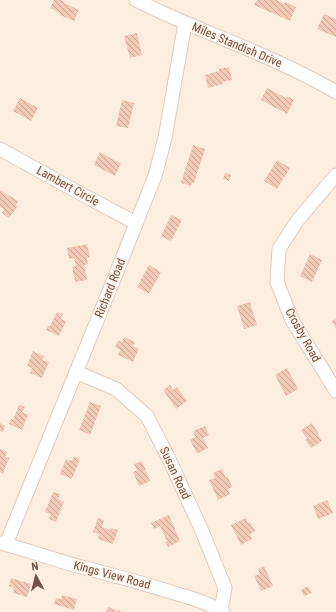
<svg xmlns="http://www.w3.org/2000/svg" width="336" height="612" font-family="'Roboto Condensed',sans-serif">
  <defs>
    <pattern id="building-back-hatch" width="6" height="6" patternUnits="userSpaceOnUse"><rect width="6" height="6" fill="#f2c9b6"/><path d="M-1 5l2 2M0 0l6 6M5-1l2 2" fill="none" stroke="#c8a696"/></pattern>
  </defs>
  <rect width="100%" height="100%" fill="#fceedf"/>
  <path fill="url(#building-back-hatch)" d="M54,0H61L65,2L64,3L79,10L74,21L60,15V13L50,8Z
    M257,0H277L284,4L285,2L296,7L290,21L254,5Z
    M324,14L336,19V37L317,29Z
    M137,33L142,55L130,58L124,36Z
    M229,67L232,80L222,82L223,84L208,88L205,75L219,71V69Z
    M267,88L286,98L287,96L294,100L287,114L261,100Z
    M20,98L38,108L31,121L13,111Z
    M122,100L134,103L128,128L116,126Z
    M193,145L205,149L194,183H192L191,186L181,183Z
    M100,152L121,164L115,176L94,165Z
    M277,160L290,168L277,189L264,181Z
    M225,173L231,175L229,181L223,179Z
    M0,190L18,201L16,205L18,206L9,218L2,213L4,209L0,207Z
    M171,215L182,220L171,241L161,236Z
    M87,244L90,257L87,258L88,264L84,265L87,280L75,282L72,267L76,266L74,258L69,259L67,248Z
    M310,254L322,260L312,282L300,276Z
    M149,265L161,272L149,294L137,287Z
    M250,302L257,325L244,329L237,306Z
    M57,312L63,314L61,319L66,321L59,336L46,330L48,326H50Z
    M336,319V329L332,321Z
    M124,337L135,342L133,346L139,349L133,362L118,355L120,350L115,347L118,341L122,342Z
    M33,351L44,356L42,360L49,362L42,378L30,373L32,368L27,366Z
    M287,368L298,389L286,396L275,375Z
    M170,385L173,390L177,387L187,401L176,409L163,390Z
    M90,402L101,406L90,435L79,430Z
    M19,405L25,407L22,412L28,415L22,430L9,424L11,419L13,420Z
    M0,423L5,426L3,432L0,431Z
    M312,423L319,434L318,435L322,441L311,448L305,440L307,439L301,430Z
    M205,426L209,435L203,438L208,448L197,454L190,440L195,437L193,431Z
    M0,449L7,452L5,457L9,458L3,474L0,472Z
    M74,456L80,459L72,479L60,474L66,459L72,461Z
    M142,461L150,481L139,486L133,472L137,470L134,464Z
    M222,469L226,478L228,477L232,487L228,489L230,494L218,500L209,480L215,478L213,473Z
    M53,492L60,494L58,499L64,502L56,522L49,519L51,514L45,512Z
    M327,500L333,513L318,519L313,506Z
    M169,515L180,541L168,547L165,542L167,541L160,526L154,529L151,523Z
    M98,518L104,520L102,527L110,530V528L118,530L113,544L98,539L99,534L93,532Z
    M246,518L248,523L250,522L255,531L250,534L252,539L241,545L231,525Z
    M264,566L273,586L261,591L254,576L260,574L258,569Z
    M11,578L31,584L27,597L13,593L14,588L9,586Z
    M308,586L312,593L304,596L301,590Z
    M62,595L77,599L74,610L54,604L56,598L61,599Z
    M108,607L122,612H106Z"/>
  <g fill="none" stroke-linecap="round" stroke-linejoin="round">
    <defs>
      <path id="minor" d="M136,0C152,8 169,16 186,23C237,45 288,64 336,92
        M0,149L85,196L136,223
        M336,175L297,221L279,249L277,282L292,320L336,391
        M76,372L116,389L147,416L169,459L202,531L225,588L221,611
        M0,543C25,549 49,558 74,565C107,574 141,582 174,593C191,598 209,603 223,612
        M6,544L114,279L155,176L165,138L185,23"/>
    </defs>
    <use href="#minor" stroke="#e2cbbe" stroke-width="15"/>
    <use href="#minor" stroke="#fff" stroke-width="13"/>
  </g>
  <g text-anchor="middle" stroke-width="3" stroke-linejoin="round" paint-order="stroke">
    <g font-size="12" fill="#735247" stroke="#fff3e5">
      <text transform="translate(237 45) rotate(23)" y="4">Miles Standish Drive</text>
      <text transform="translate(68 186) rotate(29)" y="4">Lambert Circle</text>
      <text transform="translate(110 288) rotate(-68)" y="4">Richard Road</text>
      <text transform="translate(303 335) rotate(61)" y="4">Crosby Road</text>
      <text transform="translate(175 473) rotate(65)" y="4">Susan Road</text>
      <text transform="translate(112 575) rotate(15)" y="4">Kings View Road</text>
    </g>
  </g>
  <g transform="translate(36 576) rotate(353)" stroke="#fff3e5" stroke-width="3" paint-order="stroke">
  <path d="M0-3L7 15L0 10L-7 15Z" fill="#735247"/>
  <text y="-6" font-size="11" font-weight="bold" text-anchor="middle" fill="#735247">N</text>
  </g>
</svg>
